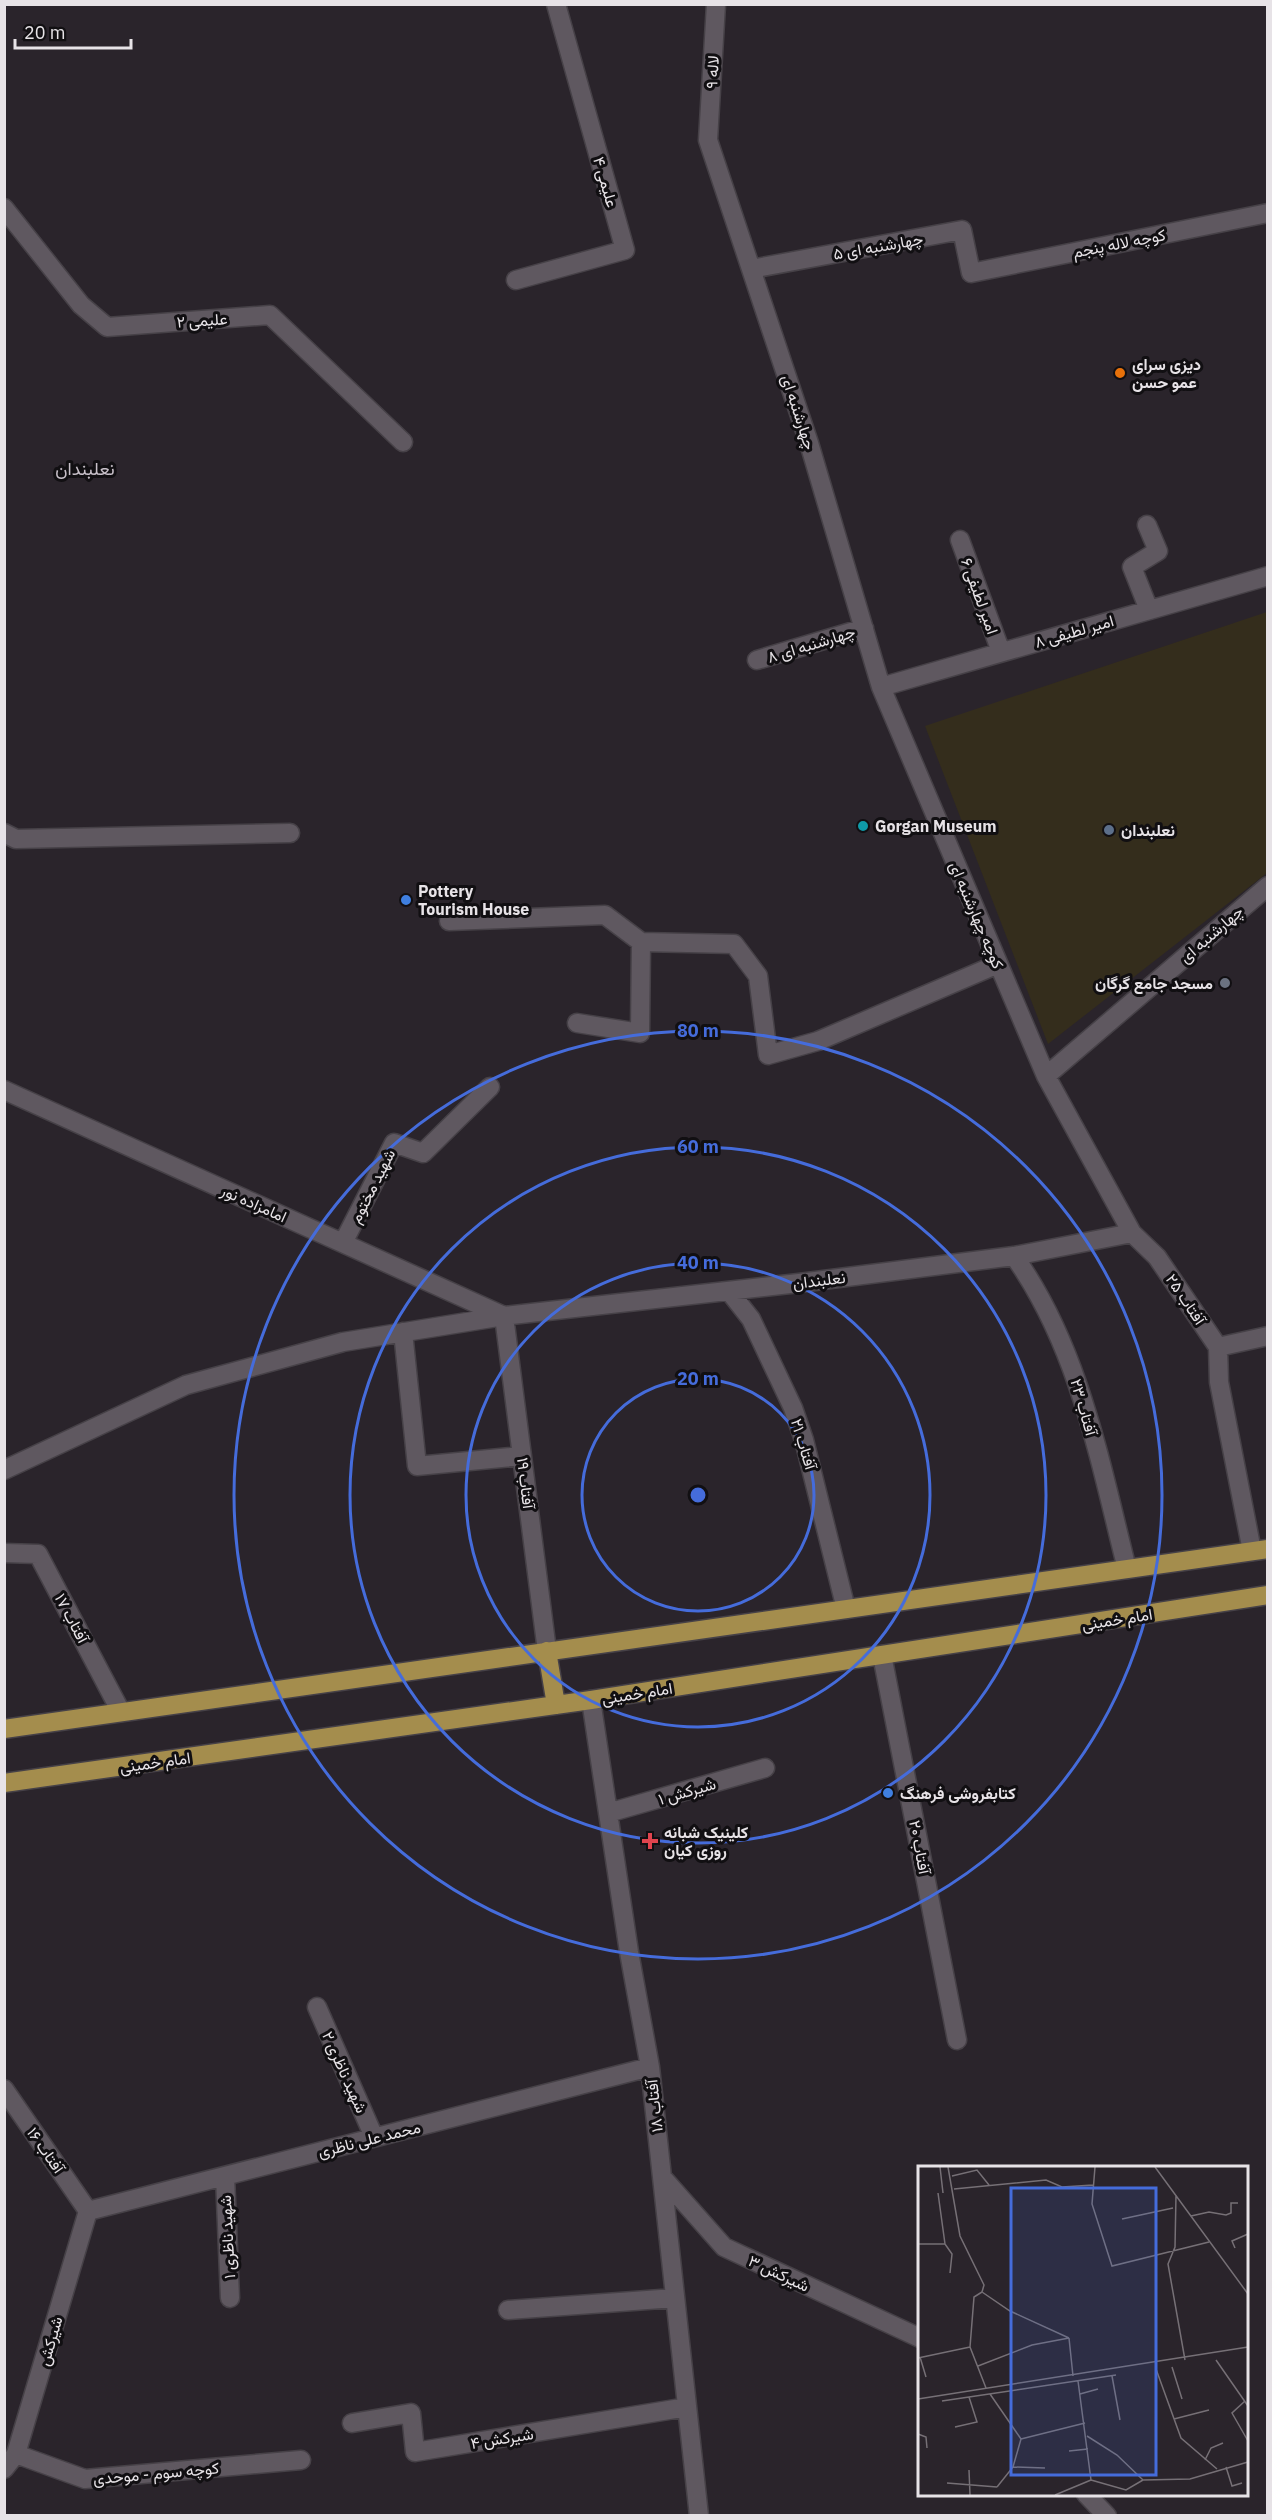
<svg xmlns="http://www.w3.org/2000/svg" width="1272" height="2520" font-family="'IBM Plex Sans',Vazirmatn,sans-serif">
  <rect width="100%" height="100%" fill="#2a242b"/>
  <path fill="#342d1c" d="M1267,612V873L1048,1044L925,726Z"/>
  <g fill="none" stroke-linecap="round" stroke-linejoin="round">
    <defs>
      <path id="minor" d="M716,4L708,140L809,443L881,687L1046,1076L1132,1233L1157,1257L1218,1347L1219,1382L1252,1551
        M4,208L81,305L107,327L270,315L403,442
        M751,269L962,230L971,273L1268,213
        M516,280L625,250L556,4
        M1147,525L1158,551L1132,567L1149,610
        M960,540L1001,652
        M757,660L864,628
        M881,687L1268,576
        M4,833L16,839L290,833
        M449,921L605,915L641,942L734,944L758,976L768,1055L818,1041L998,964
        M577,1023L640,1033L641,942
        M1046,1076L1268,886
        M4,1090L504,1316
        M343,1243L394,1143L423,1153L490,1087
        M1014,1256C1079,1347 1100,1462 1127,1569
        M729,1291L751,1319L793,1408L804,1440L846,1609
        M504,1316L547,1651
        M403,1332L417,1466L522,1456
        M1218,1347L1268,1336
        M4,1470L186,1385L343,1342L504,1316L799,1283L1014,1256L1132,1233
        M4,1553L38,1554L121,1712
        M882,1655L957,2040
        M591,1700L629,1952L650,2067L699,2516
        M608,1813L765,1768
        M317,2007L374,2137
        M4,2089L88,2211
        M225,2176L230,2298
        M662,2177L724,2247L920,2338
        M88,2211L650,2067
        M508,2310L675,2298
        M352,2423L411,2413L415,2452L687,2407
        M16,2454L85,2479L301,2460
        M4,2469L16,2454L88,2211
        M1086,2494L1107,2516"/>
      <path id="major" d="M547,1651L556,1705
        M4,1729L1268,1549
        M4,1783L591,1700L1268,1595"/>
    </defs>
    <use href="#minor" stroke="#464147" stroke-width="21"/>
    <use href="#major" stroke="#464147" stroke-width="21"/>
    <use href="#minor" stroke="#5f5860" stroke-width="18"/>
    <use href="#major" stroke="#a48d4d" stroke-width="18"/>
  </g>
  <g fill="none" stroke="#456cdb" stroke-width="3">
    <circle cx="698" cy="1495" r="116"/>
    <circle cx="698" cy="1495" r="232"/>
    <circle cx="698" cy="1495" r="348"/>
    <circle cx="698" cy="1495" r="464"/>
  </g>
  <circle fill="#e8710a" stroke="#110f12" stroke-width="2" cx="1120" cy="373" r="6"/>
  <circle fill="#0f9aa8" stroke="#110f12" stroke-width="2" cx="863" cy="826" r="6"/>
  <circle fill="#5c6f8a" stroke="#110f12" stroke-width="2" cx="1109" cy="830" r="6"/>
  <g fill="#3f7fe0" stroke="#110f12" stroke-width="2">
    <circle cx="406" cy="900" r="6"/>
    <circle cx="888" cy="1793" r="6"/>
  </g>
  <circle fill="#6b7280" stroke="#110f12" stroke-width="2" cx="1225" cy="983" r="6"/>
  <path fill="#e0444e" stroke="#110f12" stroke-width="2" d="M647 1832h6v6h6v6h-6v6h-6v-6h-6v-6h6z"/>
  <g text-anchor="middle" stroke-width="6" stroke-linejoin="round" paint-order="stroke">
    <g font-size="16" fill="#e7e3e7" stroke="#110f12">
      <text transform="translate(712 72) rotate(-87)" y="6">۹ لاله</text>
      <text transform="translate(606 182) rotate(74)" y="6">۴ علیمی</text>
      <text transform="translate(1119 243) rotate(-11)" y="6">کوچه لاله پنجم</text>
      <text transform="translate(878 246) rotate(-10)" y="6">۵ چهارشنبه ای</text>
      <text transform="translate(202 320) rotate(-4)" y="6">۲ علیمی</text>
      <text transform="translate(799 412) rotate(72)" y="6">چهارشنبه ای</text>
      <text transform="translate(980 596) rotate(70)" y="6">۶ امیر لطیفی</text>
      <text transform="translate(1074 631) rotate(-16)" y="6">۸ امیر لطیفی</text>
      <text transform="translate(811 644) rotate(-17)" y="6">۸ چهارشنبه ای</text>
      <text transform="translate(977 915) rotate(67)" y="6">کوچه چهارشنبه ای</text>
      <text transform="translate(1211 934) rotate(-41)" y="6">چهارشنبه ای</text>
      <text transform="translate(372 1186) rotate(-63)" y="6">شهید مختوم</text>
      <text transform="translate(254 1203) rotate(24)" y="6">امامزاده نور</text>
      <text transform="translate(819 1280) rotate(-7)" y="6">نعلبندان</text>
      <text transform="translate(1186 1299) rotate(56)" y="6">آفتاب ۲۵</text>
      <text transform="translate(1084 1407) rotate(74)" y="6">آفتاب ۲۳</text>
      <text transform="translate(804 1444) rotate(73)" y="6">آفتاب ۲۱</text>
      <text transform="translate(526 1483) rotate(83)" y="6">۱۹ آفتاب</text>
      <text transform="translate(72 1618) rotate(62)" y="6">۱۷ آفتاب</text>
      <text transform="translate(1117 1619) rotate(-9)" y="6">امام خمینی</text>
      <text transform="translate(637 1693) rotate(-9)" y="6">امام خمینی</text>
      <text transform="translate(155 1762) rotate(-8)" y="6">امام خمینی</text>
      <text transform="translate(687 1791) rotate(-16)" y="6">شیرکش ۱</text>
      <text transform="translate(920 1847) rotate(79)" y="6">۲۰ آفتاب</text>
      <text transform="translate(345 2072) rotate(66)" y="6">۲ شهید ناظری</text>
      <text transform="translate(654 2106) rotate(-96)" y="6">آفتاب ۱۸</text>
      <text transform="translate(369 2139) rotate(-14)" y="6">محمد علی ناظری</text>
      <text transform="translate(46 2150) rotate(55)" y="6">آفتاب ۱۶</text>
      <text transform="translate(227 2237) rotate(-93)" y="6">۱ شهید ناظری</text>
      <text transform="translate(779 2273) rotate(25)" y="6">۳ شیرکش</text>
      <text transform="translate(50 2341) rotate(-74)" y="6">شیرکش</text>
      <text transform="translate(502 2438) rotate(-9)" y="6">۴ شیرکش</text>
      <text transform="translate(156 2473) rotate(-5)" y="6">کوچه سوم - موحدی</text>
    </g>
    <g font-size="16" font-weight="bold" fill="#e7e3e7" stroke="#110f12" text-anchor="start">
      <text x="1132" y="370">دیزی سرای<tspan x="1132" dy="18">عمو حسن</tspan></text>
      <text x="875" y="832">Gorgan Museum</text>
      <text x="1121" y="836">نعلبندان</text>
      <text x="418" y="897">Pottery<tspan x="418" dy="18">Tourism House</tspan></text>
      <text x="1213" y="989" text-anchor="end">مسجد جامع گرگان</text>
      <text x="900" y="1799">کتابفروشی فرهنگ</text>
      <text x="664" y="1838">کلینیک شبانه<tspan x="664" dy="18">روزی کیان</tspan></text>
    </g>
    <g font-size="18" fill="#c8c0c9" stroke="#110f12">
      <text x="85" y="475">نعلبندان</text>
    </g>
  </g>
  <g transform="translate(918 2166)">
    <rect width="330" height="330" fill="#2a242b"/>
    <path fill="none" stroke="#767076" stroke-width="1.5" d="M22,1L25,27M30,1L42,70L66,119L64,126M177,1L174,38L194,100L291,76M237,1L330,128M34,10L59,4L71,19M36,23L128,14L144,21L175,19M20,27L27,78M258,29L257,81L250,98L267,194M273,50L291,46L308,49L313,47V37H320M204,53L255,42M0,78H27L34,88L32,107M317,82L314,75L330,68M64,126L92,145L151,172M151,172L155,210M52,181L56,131L64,126M52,181L68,222M2,191L8,211M0,192L52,181M298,194L330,240M60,200L114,179L151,172M254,201L264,233M238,203L263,272L299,303M194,210L202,254M160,215L173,314M72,228L103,273M162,228L180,223M0,233L330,181M24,235L198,209M327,235L314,247L330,275M256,253L291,244M37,261L59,256L51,231M0,268L8,271L9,282M169,270L199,289L225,314M103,273L167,257M151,285L170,283M287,294L293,282L305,277M95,301L127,302M308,301L314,320L324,317M51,304L52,329M173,314L208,324L225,314M225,314L272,313L330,296M29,317L79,321M79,321L95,301L103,273M137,329L173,314"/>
    <path fill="#456cdb" fill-opacity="0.15" stroke="#456cdb" stroke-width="3" d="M93,22H238V309H93Z"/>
    <rect width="330" height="330" fill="none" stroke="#e7e3e7" stroke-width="3"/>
  </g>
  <circle cx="698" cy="1495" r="9" fill="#456cdb" stroke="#110f12" stroke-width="3"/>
  <g font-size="18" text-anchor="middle" font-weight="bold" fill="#456cdb" stroke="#110f12" stroke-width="6" stroke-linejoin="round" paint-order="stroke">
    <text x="698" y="1037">80 m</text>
    <text x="698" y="1153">60 m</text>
    <text x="698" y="1269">40 m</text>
    <text x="698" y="1385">20 m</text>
  </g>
  <rect width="1272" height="2520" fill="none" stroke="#e7e3e7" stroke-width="12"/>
  <path d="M15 39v9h116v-9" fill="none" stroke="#e7e3e7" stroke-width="3"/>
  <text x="24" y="39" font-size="18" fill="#e7e3e7" stroke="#110f12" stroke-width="4.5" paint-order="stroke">20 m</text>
</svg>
